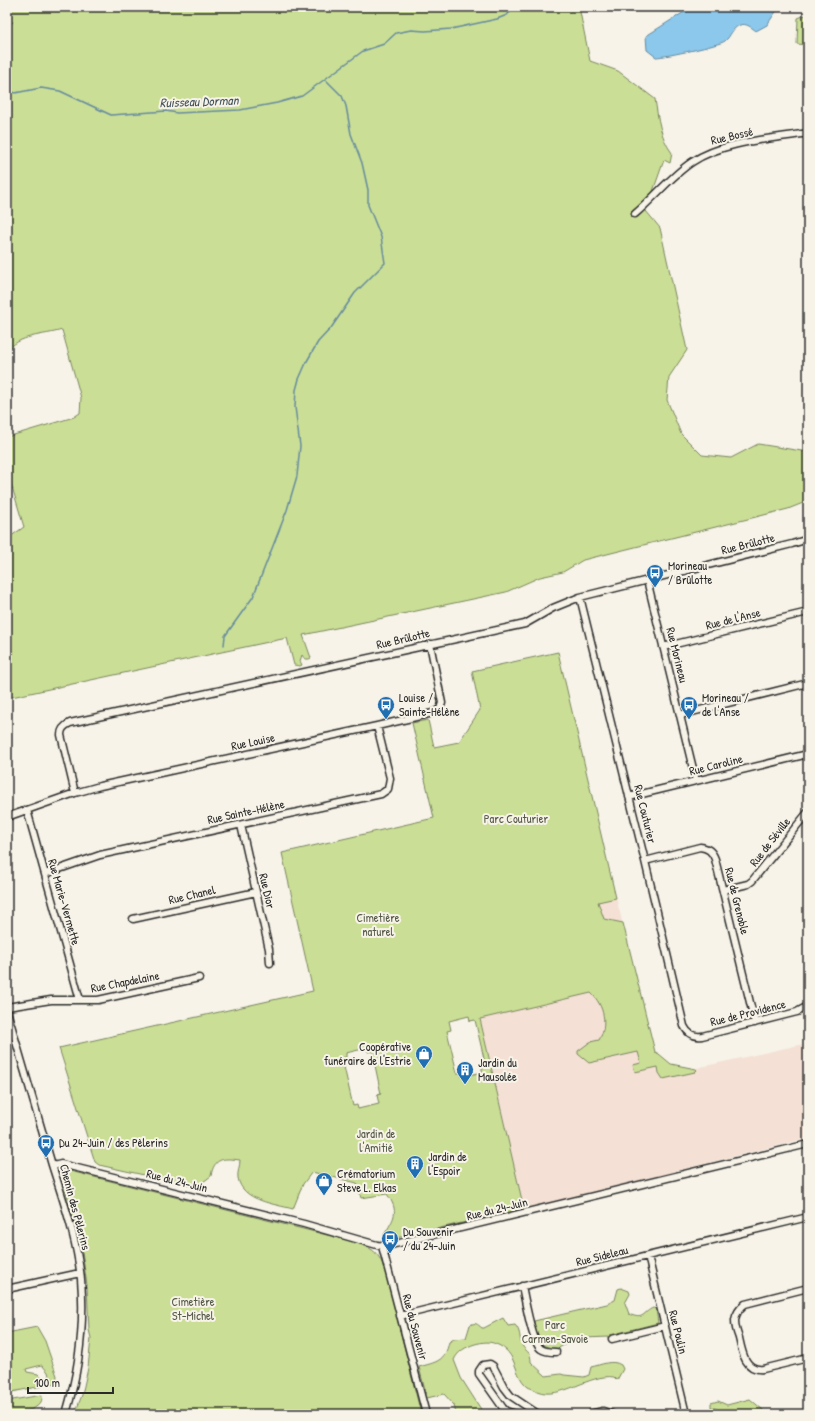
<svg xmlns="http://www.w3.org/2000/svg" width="815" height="1421" font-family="'Patrick Hand',sans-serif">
  <rect width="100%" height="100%" fill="#f7f3e8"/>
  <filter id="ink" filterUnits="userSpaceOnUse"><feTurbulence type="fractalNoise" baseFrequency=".025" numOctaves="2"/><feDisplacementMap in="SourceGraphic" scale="8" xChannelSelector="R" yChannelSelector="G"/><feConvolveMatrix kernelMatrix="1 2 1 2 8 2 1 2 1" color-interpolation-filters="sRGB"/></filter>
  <g filter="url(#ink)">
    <path fill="#f4e0d4" d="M613,885L661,1076L808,1043V1138L524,1209L458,921Z"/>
    <path fill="#cadf95" stroke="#7a8560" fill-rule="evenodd" d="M7,7H579L590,61L618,71L655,99C658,118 660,137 672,153L670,163L664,160L646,211L660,228L687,350L669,377L667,400L681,434L702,455L731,458L758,444L808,452V501L788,509L583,560L563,572L540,577L506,592L303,635L311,658L309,659H305L302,655L300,661L302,665L300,666L294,665L287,638L7,698V539L24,527L7,470V437L74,417L80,413L81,398L62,330C44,336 18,334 7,352V29L13,22L7,19Z
      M808,14V45L797,44L798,18Z
      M558,652L616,898L598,902L604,919L623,923L655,1052L659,1054L671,1064L696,1069L697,1070L695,1072L663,1079L659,1073L658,1067L635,1072L633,1065L641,1063L638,1052L589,1063L578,1054V1051L590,1042L599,1040C608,1025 604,1005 591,993L480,1019L524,1209L391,1239L387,1240L384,1235C394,1218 400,1212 387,1194L361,1198L357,1183L312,1172L303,1184L293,1209C275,1204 242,1201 238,1178C237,1173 240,1166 240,1160C224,1158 214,1157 211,1176L199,1185H189L99,1165L95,1162L59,1048L313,991L282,853L434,818L412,723L428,720L434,747L459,742L480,710L472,671ZM469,1016L470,1021L475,1020L486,1067L482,1068V1072L462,1077L461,1073H457L447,1031L451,1030L449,1021ZM367,1048L368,1052L372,1051L381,1094L377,1095L379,1104L358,1109L357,1105L353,1106L342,1058L346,1057V1053Z
      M70,1171L351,1241C373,1248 379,1251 386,1274L421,1414H75L82,1395L88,1368L91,1338L89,1330L87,1285L81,1245L62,1177L64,1172Z
      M621,1288L629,1291L630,1294L625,1303L629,1314C644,1321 643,1312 653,1308L656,1309L658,1323L610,1335L609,1337L584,1338L573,1341L570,1343L564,1345L557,1349C554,1347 551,1348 548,1347C537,1345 536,1330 534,1321L607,1304L615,1300L618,1289Z
      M503,1318L508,1326L515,1325C521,1331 519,1338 522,1345C525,1352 531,1350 531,1362L546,1376L561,1374L564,1375L584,1377L589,1375L591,1367C601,1365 612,1359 621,1365L623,1369L617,1380L614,1377C590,1373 560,1401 537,1391C534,1389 530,1388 528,1387C512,1374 519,1353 496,1344C489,1341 483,1342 475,1344C466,1347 458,1351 454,1360L461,1378L484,1414H456L454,1405L444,1394L427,1398L419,1367C436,1362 445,1362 449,1342L454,1339L466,1338L470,1325C476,1322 477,1324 482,1328H484Z
      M37,1327L45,1341L57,1376L55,1385L51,1383L48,1372L42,1365L26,1369L27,1372L38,1374L44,1381L42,1386L7,1393V1333Z
      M42,1395C42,1397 42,1400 41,1402C36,1411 16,1414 7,1414V1401Z
      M750,1399L763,1410L762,1414H717V1409L711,1407V1403L718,1401L727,1405Z"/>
    <path fill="#8bc8ec" stroke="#65899f" d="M692,7H779L767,25L756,31C751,27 746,23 740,25C732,28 731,36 725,41C720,45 665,57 656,57L647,50L646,36Z"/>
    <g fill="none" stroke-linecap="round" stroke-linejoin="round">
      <path stroke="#65899f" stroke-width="1.5" d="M7,89L15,93L41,88L60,91L111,115L166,111L177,113L240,110L277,103L302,96L363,51L384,44L396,33L411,30L425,31L451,29L497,19L507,15L515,7
        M224,645L225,636L253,597L287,510L297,476L300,446L295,407L296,390L299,379L307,361L318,342L331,328L355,293L385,263L381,237L368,205V190L362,163L351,134L346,106L342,96L325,79"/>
      <defs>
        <path id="minor" d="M635,214C655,197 671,176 692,162C723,141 772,139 808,133
          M647,580L696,781
          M580,597L645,861L684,1026C688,1034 693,1037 702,1036L797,1012L808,1006
          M663,647L808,612
          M680,715L808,683
          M75,793L61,735C61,729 64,726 70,723L525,624L553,608L580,597L792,544L808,539
          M629,797L808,754
          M27,810L80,1000
          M7,817L75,793L100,786L377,726L433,713L440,709L442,703L430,644
          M241,825L269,949L270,963
          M645,861L700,847C708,848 712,851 715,859L755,1023
          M45,874L100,855L381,794L388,789L390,778L377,726
          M723,890L748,884L752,881L808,812
          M133,919L256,892
          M7,1007L51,1000H98L199,978
          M7,1011C22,1063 37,1114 52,1165C64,1203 77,1240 81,1279C85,1326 79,1370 66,1414
          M53,1166L61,1164L304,1224L377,1245L387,1246L808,1144
          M382,1246L426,1414
          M648,1256L686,1414
          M522,1286C525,1299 532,1343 541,1349C545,1352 551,1352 556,1352
          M808,1288L745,1304C740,1308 736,1313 735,1320C735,1326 737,1333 739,1338C742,1352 745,1371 763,1369L808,1358
          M7,1289L80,1273
          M400,1316L808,1217
          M612,1339L665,1326
          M516,1414L506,1411L503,1408L479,1374V1371L483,1365L490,1364L493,1366L504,1387L511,1396L538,1414
          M590,1414L603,1411L612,1414"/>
      </defs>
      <use href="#minor" stroke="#2b2b2b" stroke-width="9"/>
      <use href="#minor" stroke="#f7f3e8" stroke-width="6"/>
    </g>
  </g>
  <defs>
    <symbol id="bus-pin" viewBox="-11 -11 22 30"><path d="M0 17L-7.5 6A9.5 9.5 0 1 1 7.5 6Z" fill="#1f6fb2" stroke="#f7f3e8"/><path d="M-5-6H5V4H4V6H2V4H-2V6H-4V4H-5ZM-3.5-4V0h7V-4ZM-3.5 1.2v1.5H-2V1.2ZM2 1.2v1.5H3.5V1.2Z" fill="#fff"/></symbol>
    <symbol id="shop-pin" viewBox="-11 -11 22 30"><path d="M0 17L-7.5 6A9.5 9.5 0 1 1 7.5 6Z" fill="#1f6fb2" stroke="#f7f3e8"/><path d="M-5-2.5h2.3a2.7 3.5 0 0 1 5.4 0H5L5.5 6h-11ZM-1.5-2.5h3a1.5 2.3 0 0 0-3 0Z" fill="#fff"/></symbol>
    <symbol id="building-pin" viewBox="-11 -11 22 30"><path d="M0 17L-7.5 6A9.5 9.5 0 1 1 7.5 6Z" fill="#1f6fb2" stroke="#f7f3e8"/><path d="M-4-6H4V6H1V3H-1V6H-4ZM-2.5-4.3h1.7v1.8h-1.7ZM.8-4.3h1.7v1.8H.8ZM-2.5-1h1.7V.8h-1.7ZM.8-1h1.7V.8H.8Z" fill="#fff"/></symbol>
  </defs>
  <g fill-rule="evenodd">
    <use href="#bus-pin" x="645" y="563" width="20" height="27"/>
    <use href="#bus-pin" x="376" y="695" width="20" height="27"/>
    <use href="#bus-pin" x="679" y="695" width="20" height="27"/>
    <use href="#shop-pin" x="414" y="1044" width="20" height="27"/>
    <use href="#building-pin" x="455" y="1060" width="20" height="27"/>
    <use href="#bus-pin" x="36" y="1133" width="20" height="27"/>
    <use href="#building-pin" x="405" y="1154" width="20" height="27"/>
    <use href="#shop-pin" x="314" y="1171" width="20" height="27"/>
    <use href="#bus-pin" x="380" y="1229" width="20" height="27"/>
  </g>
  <g text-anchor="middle" stroke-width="4" stroke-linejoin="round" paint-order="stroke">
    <g font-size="12" fill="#2b2b2b" stroke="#f7f3e8">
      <text transform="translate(732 136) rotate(-13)" y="4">Rue Bossé</text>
      <text transform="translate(748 544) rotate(-14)" y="4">Rue Brûlotte</text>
      <text transform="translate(733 619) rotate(-14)" y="4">Rue de l'Anse</text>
      <text transform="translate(403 639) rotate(-13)" y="4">Rue Brûlotte</text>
      <text transform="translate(677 655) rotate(76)" y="4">Rue Morineau</text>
      <text transform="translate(253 742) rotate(-12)" y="4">Rue Louise</text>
      <text transform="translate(716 765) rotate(-14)" y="4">Rue Caroline</text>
      <text transform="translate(246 812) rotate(-12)" y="4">Rue Sainte-Hélène</text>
      <text transform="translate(645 814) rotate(76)" y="4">Rue Couturier</text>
      <text transform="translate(770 842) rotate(-52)" y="4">Rue de Séville</text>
      <text transform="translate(267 891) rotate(77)" y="4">Rue Dior</text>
      <text transform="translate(192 895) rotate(-13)" y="4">Rue Chanel</text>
      <text transform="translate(737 901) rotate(76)" y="4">Rue de Grenoble</text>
      <text transform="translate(64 902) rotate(74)" y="4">Rue Marie-Vermette</text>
      <text transform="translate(125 982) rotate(-11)" y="4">Rue Chapdelaine</text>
      <text transform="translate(748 1013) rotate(-14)" y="4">Rue de Providence</text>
      <text transform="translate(177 1181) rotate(14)" y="4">Rue du 24-Juin</text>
      <text transform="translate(75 1207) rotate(75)" y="4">Chemin des Pèlerins</text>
      <text transform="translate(497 1209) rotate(-14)" y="4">Rue du 24-Juin</text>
      <text transform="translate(602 1256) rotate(-14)" y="4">Rue Sideleau</text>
      <text transform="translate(415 1327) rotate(75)" y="4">Rue du Souvenir</text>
      <text transform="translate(678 1332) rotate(76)" y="4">Rue Poulin</text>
    </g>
    <g font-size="12" fill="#2b2b2b" stroke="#f7f3e8" text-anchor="start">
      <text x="668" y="570">Morineau<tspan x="668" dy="14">/ Brûlotte</tspan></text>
      <text x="399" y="702">Louise /<tspan x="399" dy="14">Sainte-Hélène</tspan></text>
      <text x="702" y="702">Morineau /<tspan x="702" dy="14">de l'Anse</tspan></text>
      <text x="411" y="1051" text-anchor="end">Coopérative<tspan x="411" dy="14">funéraire de l'Estrie</tspan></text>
      <text x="478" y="1067">Jardin du<tspan x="478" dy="14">Mausolée</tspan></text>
      <text x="59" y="1147">Du 24-Juin / des Pèlerins</text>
      <text x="428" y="1161">Jardin de<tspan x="428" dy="14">l'Espoir</tspan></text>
      <text x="337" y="1178">Crématorium<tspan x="337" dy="14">Steve L. Elkas</tspan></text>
      <text x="403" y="1236">Du Souvenir<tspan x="403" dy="14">/ du 24-Juin</tspan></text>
    </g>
    <g font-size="12" fill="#535846" stroke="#f7f3e8">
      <text x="516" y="823">Parc Couturier</text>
      <text x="378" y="922">Cimetière<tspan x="378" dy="14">naturel</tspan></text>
      <text x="376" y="1138">Jardin de<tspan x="376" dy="14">l'Amitié</tspan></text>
      <text x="193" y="1306">Cimetière<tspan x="193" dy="14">St-Michel</tspan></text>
      <text x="555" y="1329">Parc<tspan x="555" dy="14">Carmen-Savoie</tspan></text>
    </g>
    <g font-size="13" font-style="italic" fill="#43525b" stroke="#f7f3e8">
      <text transform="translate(199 101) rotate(-2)" y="5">Ruisseau Dorman</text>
    </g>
  </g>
  <rect width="815" height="1421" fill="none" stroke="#f7f3e8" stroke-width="24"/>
  <rect x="12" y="12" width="791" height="1397" fill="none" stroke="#2b2b2b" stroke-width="1.5" filter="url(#ink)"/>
  <path d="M28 1387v6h85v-6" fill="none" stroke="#2b2b2b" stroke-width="2"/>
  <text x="34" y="1387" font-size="12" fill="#2b2b2b" stroke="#f7f3e8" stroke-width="3" paint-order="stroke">100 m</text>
</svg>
